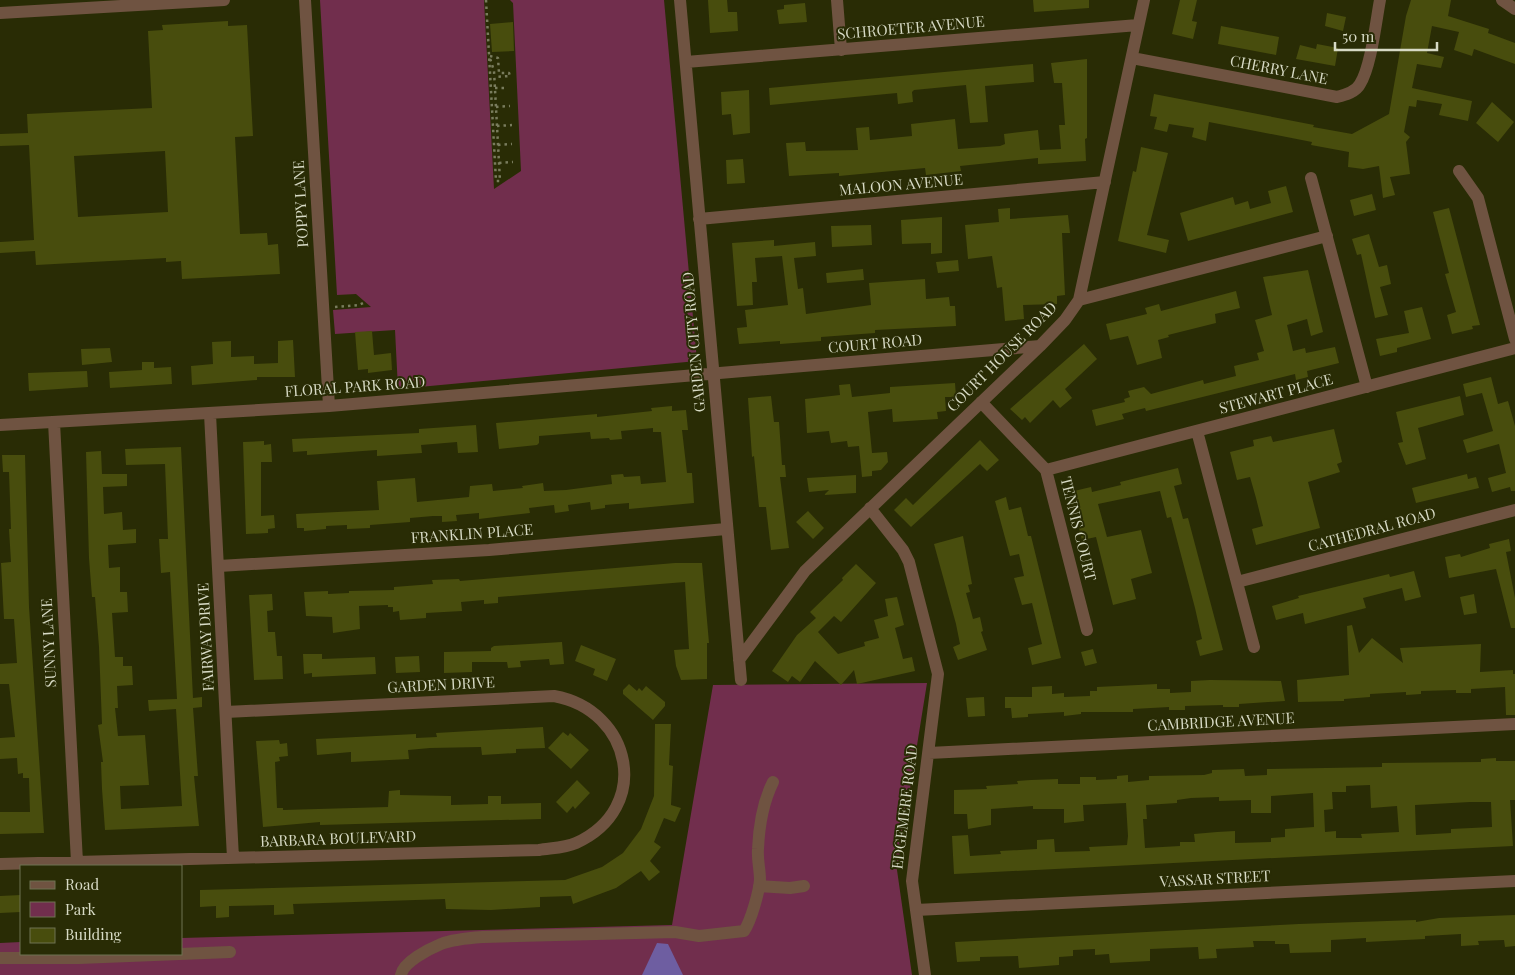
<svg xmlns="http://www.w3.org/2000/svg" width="1515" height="975" font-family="'Playfair Display',serif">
  <rect width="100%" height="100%" fill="#292c05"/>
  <path fill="#712e4d" d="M320,0H484L494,189L521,171L513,3L510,0H664L697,361L398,389L395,330L335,334L333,310L371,307L356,294L337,295Z
    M927,683L897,870L912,975H0V943L21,942V954H181V938L672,925L713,685Z"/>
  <path fill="#6e5ea1" d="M657,943L668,944L683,975H642Z"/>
  <path fill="#484d0d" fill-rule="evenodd" d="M708,0H727L728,12H737L738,31L710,33Z
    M1033,0H1089V8L1034,12Z
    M1180,0H1197L1192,21L1197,22L1193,39L1172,34Z
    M1411,0H1451L1448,16L1489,29L1488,33L1515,43V64L1474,49L1472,56L1454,50L1459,32L1432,26L1427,53L1444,57L1441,68L1417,64L1412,88L1472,101L1468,121L1439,115L1442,104L1417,100L1416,107L1409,106L1404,132L1410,137L1406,142L1410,174L1390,177L1395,195L1383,198L1379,166L1363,169L1348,167L1349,152L1311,145L1312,142L1209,122L1206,141L1192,137L1194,128L1169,124L1167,132L1154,129L1157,117L1150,116L1154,94L1314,125L1313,127L1352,134L1389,114L1406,16Z
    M805,3L807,22L779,24L777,10L784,9V5Z
    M1327,13L1346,17L1343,31L1325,26Z
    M228,21V26L247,25L253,136L235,137L240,234L267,233L268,245L278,244L280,274L182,279L181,261L166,262V258L36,265L35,251L0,253V242L34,240L29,145L0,146V134L28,133L27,114L152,108L148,31L163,30L162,25ZM165,151L168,212L78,217L74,156Z
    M513,22L514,51L492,52L490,24Z
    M1221,26L1279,37L1276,55L1218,44Z
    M1317,44L1338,48L1335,66L1296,59L1300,45L1316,49Z
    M1087,59V138L1085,139L1086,161L1038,164V158L960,166L961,171L926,175L925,168L839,176V173L789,176L786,143L805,142L806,151L858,150L856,128L869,127L870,140L912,136L911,124L955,119L958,149L1000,146L1005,144L1004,134L1038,130L1040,150L1061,149L1059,125H1065L1062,83H1054L1051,63Z
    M1033,64L1034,82L985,86L988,122L970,123L966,85L914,90L912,92L913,102L898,104L897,93L770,105L769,88Z
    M749,90L750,133L733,135L731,114L722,115L721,92Z
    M1492,102L1514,122L1498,142L1476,123Z
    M1141,147L1168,153L1147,235L1169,240L1166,253L1118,241L1133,171L1136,172Z
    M743,159L745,183L727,184L726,160Z
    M1286,186L1293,212L1188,241L1180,213L1233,197L1235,205L1248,201L1250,209L1271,203L1268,191Z
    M1372,194L1376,210L1354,216L1350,200Z
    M1010,208V219L1068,215L1070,233H1062L1065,295L1057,296V304L1023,305L1024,319L1005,321L1002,287L997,288L992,256L968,259L965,225L999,222L998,209Z
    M1449,208L1480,325L1472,326L1473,329L1452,334L1447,315L1456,312L1445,274L1449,273L1433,212Z
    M942,217V253L931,254V243L902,244L901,220Z
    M871,225L872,245L832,247L831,226Z
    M1369,234L1379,267L1387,265L1391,284L1380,287L1388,315L1375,318L1361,254L1357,255L1352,239Z
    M774,240V246L815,242L816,256L794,258L798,289L803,288L806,314L871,305L869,283L925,279L926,299L949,297L950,306H955L956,326L875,330V333L821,337V341L780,344V341L739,344L737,328L747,327L745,310L788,305L782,256L755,258L757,282H752L753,305L737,306L732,243Z
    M958,260L959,271L938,273L936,262Z
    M863,269L864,280L827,283L826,273Z
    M1308,270L1323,332L1311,336L1307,319L1287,325L1293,351L1305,348L1306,353L1335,347L1339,363L1307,371L1308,377L1296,380L1295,374L1146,411L1145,408L1122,414L1124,419L1096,426L1092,410L1125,402L1124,399L1130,397L1128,391L1144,387L1151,394L1203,380L1204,384L1236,376L1234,366L1259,360L1257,353L1264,351L1255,320L1272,315L1263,277Z
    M1236,291L1240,308L1215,314L1216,323L1168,335L1169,337L1158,340L1162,358L1137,365L1128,336L1110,340L1106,324L1147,314L1145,308L1159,304L1161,311Z
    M1422,307L1431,339L1397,348V352L1380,356L1376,339L1409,333L1404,311Z
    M372,331L374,355L391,353L392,370L368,373V369L358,370L355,332Z
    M293,340L295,377H257V380L192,385L191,366L213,364L212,342L231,341V357L254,356V364L278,363V341Z
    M1084,344L1097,359L1065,389L1072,398L1060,408L1053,400L1030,423L1025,417L1022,420L1010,409Z
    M110,348L112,362L82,365L81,349Z
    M142,362H154V368L171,367L172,384L110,388L109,372L142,370Z
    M87,371L88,387L29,391L28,373Z
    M1491,377L1498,404L1508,401L1515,426V491H1511L1510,487L1492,492L1488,478L1506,473L1499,444L1467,453L1463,440L1493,431L1482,393L1466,397L1463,384Z
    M955,383L956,397H945L946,411L937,412L938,419L893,422L892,409L868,412L872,453L887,452L888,462L881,470L872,471V476L862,477L859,446L848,447L847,441L831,443L829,431L807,433L805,399L840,395L839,385L850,384L852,397L890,393V387Z
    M771,396L774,422H779L782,465H785L786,477H780L789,548L771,550L766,507H759L754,456L752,457L748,398Z
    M1460,396L1464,415L1418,428L1426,459L1406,465L1398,443L1403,442L1396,412Z
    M672,406V411L686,410L688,430H682L687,473H692L694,503L629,509V503L605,505V508L591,510L590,502L568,505L569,511L555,513L554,505L529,508L530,513L479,519V513L456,515L457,521L442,522V516H433L410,518V522L370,525V528L347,529V525L326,526V529L304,531V528H297L296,514L379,510L377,481L415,478L417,502L469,497L470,486L492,484L493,491L523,488L522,486L543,483L544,491L566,490L612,484L611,475L623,474L624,477L640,476L641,484L666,482L661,432H653V428L621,431L622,439L610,440L609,438L591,439L590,432L539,436V443L537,445L499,449L496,423L597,414V417L652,411L651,408Z
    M476,425L478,452L458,453L457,442L421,445L422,453L377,456V450L307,455V451L293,452L292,439L419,433V429Z
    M1334,429L1342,462L1337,464L1340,472L1308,482L1320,528L1256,545L1252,529L1263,526L1256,498L1250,477L1237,480L1230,452L1254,446L1253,440L1271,436L1273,442Z
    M980,440L999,460L987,471L980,464L911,527L894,510L906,498L913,505Z
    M264,441V445L271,444L272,462H261V516L274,515L275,528L268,529V533L246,534L243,442Z
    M181,447L193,698L202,697V707L193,708L198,776H194L199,826L105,830L102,789L101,762H103L98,725L102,724L99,647L95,597H92L89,558L86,452L101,451L102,474H127V486L103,487L104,514L122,512L123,530L136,529V543L108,545L109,568L120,567V592H127L128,612L112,613L115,657H123V666H132L133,685L117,686L118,708H115L118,736L145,735L149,785L120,786L121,809L182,806L176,709L149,711L148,700L177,699L170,572L161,573L159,539H168L165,464L126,465L125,449Z
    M2,455H25L29,607L44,833L0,834V812H30L29,778H23V773L18,774L17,758L0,759V738L15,737L9,684H0V664L17,663L14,619H4L1,563L11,562L9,529H11L9,472H3Z
    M1178,468L1182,484L1174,486L1183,519L1188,518L1223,650L1200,656L1196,641L1202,639L1195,608L1171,517L1167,518L1160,491L1098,504L1107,537L1141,530L1152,573L1131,579L1136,599L1113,605L1096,537L1082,540L1074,509L1078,508L1074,491L1091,487L1092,492L1121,485L1120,482Z
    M1467,474L1468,479L1476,477L1479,488L1416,503L1412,488Z
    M856,475V493L824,495L829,490L809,492L807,478Z
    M1006,497L1009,510L1021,507L1028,536H1031L1061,658L1032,665L1028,648L1042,644L1032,603L1022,605L1014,578L1024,576L1019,554L1010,556L995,501Z
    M808,511L824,528L813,539L796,522Z
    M963,536L972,584L968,585L970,592L966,593L973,619L980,617L983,631L981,632L987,650L958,660L953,647L960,644L956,624L934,544Z
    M1509,539L1511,551L1506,552L1515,598V628H1511L1496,569L1449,578L1445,557L1460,554L1461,557L1490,548L1489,544Z
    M675,563H702L709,643H707V679L681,680L676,666L674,650L689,649L685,582L498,597V603L484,604V600L461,602L462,611L426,613V618L400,620L399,611L393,612V607H388V605L359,606L360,629L333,633L332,617L306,616L304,592L328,591V594L349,593V591L394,590V587L433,584L432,580L459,579L460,581Z
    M856,564L876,583L841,622L834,616L818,632L838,654L865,646L864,642L879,638L874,620L888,616L885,599L897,597L904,625L895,628L903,659L912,657L915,671L857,684L854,670L841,685L815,661L800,682L792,676L788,682L772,671L797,635L816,618L810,612L843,580L842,578Z
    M1414,571L1421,597L1405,601L1402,588L1363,598L1366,608L1305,624L1303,613L1276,620L1272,606L1299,598L1298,596L1389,574L1390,577Z
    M272,594L273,610L267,611L268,632H275L277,656H282L283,679L254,680L249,595Z
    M1474,594L1477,613L1464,615L1460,597Z
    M1352,625L1359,653L1372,638L1403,663L1400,648L1481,644L1480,672L1513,670V674H1515V715H1506L1505,687L1471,689V693H1456V690L1421,691V694L1406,695V692L1370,694V697L1344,699V701L1298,702L1297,680L1349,675L1347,626Z
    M562,642L564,664L550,665L549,659L520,661L521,667L508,668L507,662H472V672L444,673V652L491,651V648L494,646Z
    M581,645L616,659L607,681L593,675L595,669L575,661Z
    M1093,649L1097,663L1085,666L1081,652Z
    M303,654H322V659L375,657L376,674L312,677V673L304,674Z
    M419,656L420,672L396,673L395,657Z
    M1210,680L1281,681L1285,701L1239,704V707H1223V705L1185,706V710H1169V707L1133,709V712H1081V714L1064,716V712L1028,714V717L1012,718L1011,708H1005V697H1032V687L1052,686V694L1064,693V697L1090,696V691H1097V687L1138,685L1157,684V689H1170V693L1191,692V681Z
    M629,684L637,691L639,688L642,691L646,686L665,702V706L653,720L623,694V690Z
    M984,697L985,716L968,717L966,698Z
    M655,724H671L669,765L673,766L671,805L681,808L675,822L664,818L654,842L661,847L650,861L660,872L649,881L641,871L616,888L573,904L571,896L540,897V907L491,910L446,909L445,899L386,901L293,904L294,914L274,915V905L229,906V917L216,918V906L200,907V890L565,880L602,867L623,853L641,829L654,796Z
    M543,727L545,748L516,749V753L482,755L481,747L430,748L408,750L409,759L351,762V752L317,755L316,739L416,734V738L437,737L436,733Z
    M563,732L568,736L570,733L589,750L571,769L548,748Z
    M279,740L280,744L287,743L288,756L279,757L280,761L275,762L277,808H283V810L388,807L389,791L400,790V795L451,796V805L488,804V796H501V804L541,803V819L320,825V822L263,827L256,741Z
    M1496,758V761H1515V800H1510L1513,846L954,874L952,836L968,835L970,856L1001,854L1000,851L1037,849V840L1054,839L1055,852L1090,851L1089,847L1127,845L1128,836L1126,803L1083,805L1084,821L1064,823V809H1033V806L991,809V825L968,829L967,814H954V790L987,789L986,786L1018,784L1017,781L1031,780L1058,779V784H1080V777H1096V780L1117,779V776L1128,775V782L1149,780V776L1204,775L1212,773V770L1244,769L1245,776L1267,775V769L1382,767V763L1481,762V759ZM1370,785L1371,808L1397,806L1399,832L1361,834L1362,838H1336V831L1325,832L1324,810L1333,809L1332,792H1346V786ZM1313,793L1314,827L1285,829V837L1271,838V842L1235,843V831L1217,832L1194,834L1195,842H1180V846L1145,848L1143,819H1147L1146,805L1177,803V800L1191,798L1219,797V801L1251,800V813H1271V796ZM1470,802H1491L1492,827L1451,829V833L1416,835L1415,805Z
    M577,780L590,793L575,809L573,806L567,813L556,802Z
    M21,895V912L0,913V896Z
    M1515,915V946L1505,947L1504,940L1478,941L1479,945L1461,946V934L1425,936V939L1366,942V938L1331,940V952L1290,953L1289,944H1275V941H1253L1254,947L1216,949L1217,958L1199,959L1198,947L1150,949V961L1110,963L1109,954L1095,955V949L1073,950V956L1059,957V965L1019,968L1018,956L980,957V961L957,962L955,942L1299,924L1416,920V922L1439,918Z"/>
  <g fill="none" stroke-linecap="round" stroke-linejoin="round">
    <path stroke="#797c5d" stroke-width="2.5" stroke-dasharray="2.5 4" stroke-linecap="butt" d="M486,0L496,181H500L494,71L489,55
      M490,56L498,58L499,73H509L510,76L495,77
      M495,88H505
      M496,107L510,106
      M497,126L512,125
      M498,145L512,144
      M499,163L513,162
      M335,307L359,305L365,302"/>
    <path stroke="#6f5341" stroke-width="12" d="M305,0L329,406
      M680,0L741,680
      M837,0L841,50
      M1502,0L1515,9
      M0,13L224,0
      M1132,58L1337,97C1345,95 1356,92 1360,84C1371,67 1376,21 1380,0
      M686,62L1138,25
      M1459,171L1478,198L1515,339
      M1311,178L1367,387
      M699,219L1105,182
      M1079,300L1327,236
      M981,402L1046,470L1087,630
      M210,414L233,858
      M54,422L77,862
      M0,425L329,406L1040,346
      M1197,431L1254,647
      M1046,470L1515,348
      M870,508L903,550L909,562L938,674L912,881L925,975
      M219,566L489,550L726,529
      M1237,582L1515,510
      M739,660L805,571L1040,346L1065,320L1079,300L1144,0
      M929,753L1515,724
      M0,864L539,850C551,848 565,848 576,843C653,808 632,710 554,696L226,712
      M759,886L790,888L804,886
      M916,910L1515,881
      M0,958H79L230,952
      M401,975C403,962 429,949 441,944C454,939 470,938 484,937L675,932L699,936L744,931C751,921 759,892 760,880C760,869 757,859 758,849C759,826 763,802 773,782"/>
  </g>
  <g text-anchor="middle" stroke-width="4" stroke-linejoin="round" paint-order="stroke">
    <g font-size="15" fill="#d7dac5" stroke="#292c05">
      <text transform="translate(911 28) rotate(-5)" y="5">SCHROETER AVENUE</text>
      <text transform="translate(1279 70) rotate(11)" y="5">CHERRY LANE</text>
      <text transform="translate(901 185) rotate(-5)" y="5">MALOON AVENUE</text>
      <text transform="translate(301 204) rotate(-93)" y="5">POPPY LANE</text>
      <text transform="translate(694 342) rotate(-95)" y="5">GARDEN CITY ROAD</text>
      <text transform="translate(875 344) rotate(-5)" y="5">COURT ROAD</text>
      <text transform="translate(1002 357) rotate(-45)" y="5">COURT HOUSE ROAD</text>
      <text transform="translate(355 387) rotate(-4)" y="5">FLORAL PARK ROAD</text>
      <text transform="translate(1276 394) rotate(-15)" y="5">STEWART PLACE</text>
      <text transform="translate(1078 529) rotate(76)" y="5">TENNIS COURT</text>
      <text transform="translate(1372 530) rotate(-15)" y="5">CATHEDRAL ROAD</text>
      <text transform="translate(472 534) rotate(-4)" y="5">FRANKLIN PLACE</text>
      <text transform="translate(206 637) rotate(-93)" y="5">FAIRWAY DRIVE</text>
      <text transform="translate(49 643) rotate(-93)" y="5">SUNNY LANE</text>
      <text transform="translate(441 685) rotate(-3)" y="5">GARDEN DRIVE</text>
      <text transform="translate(1221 722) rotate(-3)" y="5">CAMBRIDGE AVENUE</text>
      <text transform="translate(905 807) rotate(-83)" y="5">EDGEMERE ROAD</text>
      <text transform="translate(338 839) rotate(-2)" y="5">BARBARA BOULEVARD</text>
      <text transform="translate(1215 879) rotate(-3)" y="5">VASSAR STREET</text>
    </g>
  </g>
  <rect x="20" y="865" width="162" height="90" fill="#292c05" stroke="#6f7252"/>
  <rect x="30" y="881" width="25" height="8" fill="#6f5341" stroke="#6f7252"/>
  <text x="65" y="890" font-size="15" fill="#d7dac5">Road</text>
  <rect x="30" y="902" width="25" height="15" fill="#712e4d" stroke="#6f7252"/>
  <text x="65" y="915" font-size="15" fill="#d7dac5">Park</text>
  <rect x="30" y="928" width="25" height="15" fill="#484d0d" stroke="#6f7252"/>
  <text x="65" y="940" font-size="15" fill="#d7dac5">Building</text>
  <path d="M1335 42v8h102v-8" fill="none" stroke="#d7dac5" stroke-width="2.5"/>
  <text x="1342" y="42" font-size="15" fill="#d7dac5" stroke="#292c05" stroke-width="4" paint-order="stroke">50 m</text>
</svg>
